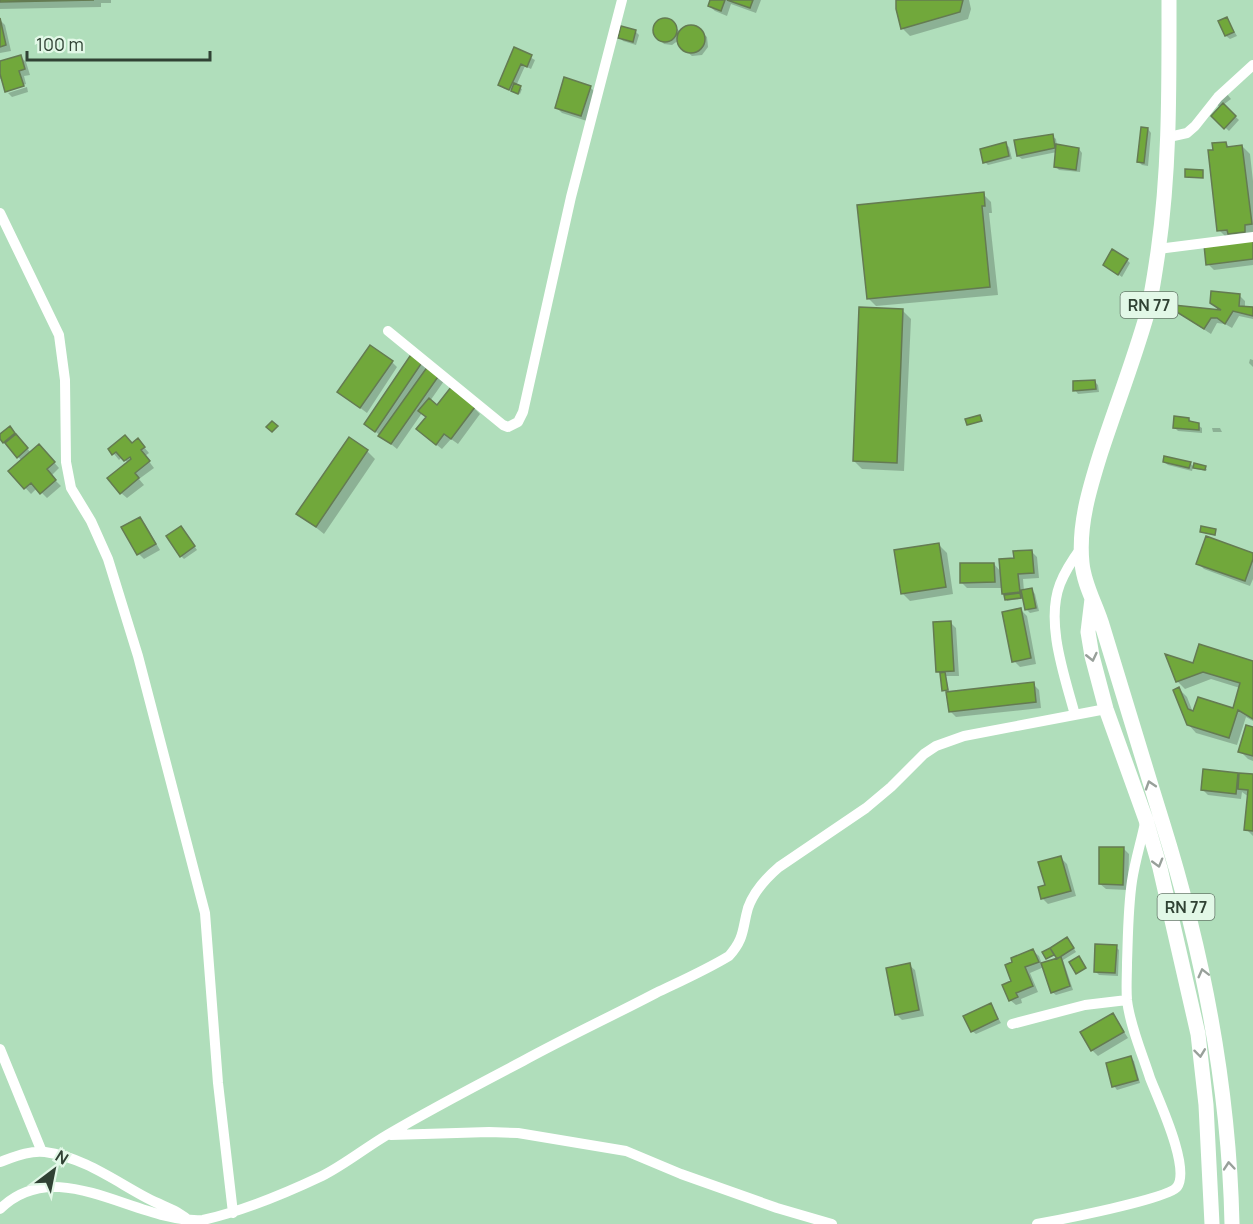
<svg xmlns="http://www.w3.org/2000/svg" width="1253" height="1224" font-family="Manrope,sans-serif">
  <rect width="100%" height="100%" fill="#b0debb"/>
  <path fill="#0003" d="M0,0H111V3H101V7L0,9Z
    M712,0H761L756,13L731,4L727,16L715,11L709,6Z
    M897,0H969L971,9L968,19L910,36L902,28Z
    M662,19L670,21L681,33L684,28L694,26L707,37L708,47L702,55L692,56L680,46L679,40L672,45L664,44L654,33L655,25Z
    M1227,19L1237,36L1230,39L1226,36Z
    M0,20L5,25L11,51L0,53Z
    M635,31L639,35L636,45L623,41L620,38Z
    M515,49L535,60L531,69L525,66L516,86L522,89L520,94L503,88L500,85Z
    M20,56L26,62L30,75L24,76L26,84L8,90V93L3,78L0,79V62Z
    M27,87L28,92L12,97L8,93Z
    M590,87L596,93L587,121L562,113L556,107Z
    M1227,94L1231,99L1223,105L1239,120L1229,131L1213,116L1220,108L1216,103Z
    M1148,129L1151,133L1148,166L1142,165L1139,162Z
    M1052,136L1056,139L1057,146L1079,149L1082,153L1080,172L1059,170L1055,166L1057,152L1022,159L1018,156Z
    M1225,143L1230,148L1242,146L1250,154L1253,181V265L1214,270L1208,264L1227,238L1219,230L1214,151Z
    M1005,144L1009,147L1012,159L988,165L985,162Z
    M983,194L991,202L992,213H989L998,295L876,306L868,298Z
    M1127,260L1130,263L1122,277L1105,265Z
    M1240,296L1245,301V308L1253,309V319L1239,316L1232,328L1225,324L1217,323L1211,334L1168,306L1220,311L1211,303Z
    M903,311L911,319L904,471L862,469L854,461Z
    M412,355L444,381L430,401L438,407L474,408L480,414L458,444L451,439L442,449L424,435L427,418L422,413L397,449L366,424Z
    M1250,359L1253,360V367L1249,363Z
    M392,362L397,367L367,413L339,392Z
    M1095,382L1098,385L1099,392L1078,394L1075,390Z
    M1188,419L1202,428V433L1178,431L1174,427Z
    M10,428L31,453L45,452L59,468L51,476L61,486L47,498L37,488L31,494L10,471L22,461L0,437Z
    M1212,428H1220L1222,432H1213Z
    M132,445L143,446L149,453L145,456L154,468L139,479L144,485L127,498L121,493L128,463L122,457L119,460L110,449Z
    M367,451L375,459L324,534L298,513Z
    M1164,462L1190,463L1194,467L1207,469L1206,471L1196,469L1193,467L1192,471L1168,465Z
    M139,518L145,524L160,550L144,559L139,554Z
    M184,531L197,550L184,559L181,556Z
    M939,545L947,553L953,594L910,601L902,593Z
    M1031,551L1037,557L1039,578L1023,579L1024,591L1032,590L1035,594L1039,611L1030,613L1026,609L1024,598L1007,601L1003,588H967L961,582L994,564L1001,572L1015,560Z
    M1253,555V579L1250,586L1204,569L1198,563Z
    M1021,610L1027,616L1036,664L1020,667L1014,661Z
    M950,622L956,628L959,676H946L949,693L1033,684L1039,690L1041,708L956,717L950,711L948,691L944,690L942,675L938,671Z
    M1253,662V721L1246,717L1237,745L1196,733L1188,724L1179,689L1187,697L1194,715L1234,710L1240,688L1211,679L1185,689L1177,681L1194,665Z
    M1253,729V761L1248,759L1240,751Z
    M1238,775L1240,777L1253,776V836L1246,829L1249,797L1242,792L1241,799L1208,795L1202,789Z
    M1123,848L1129,854L1128,890L1106,889L1100,884Z
    M1061,858L1067,864L1076,896L1048,904L1042,898Z
    M1070,942L1076,952L1063,960L1073,990L1056,995L1052,992L1044,967L1030,973L1038,992L1021,999L1022,1003L1016,1005L1010,1000L1013,982L1033,951L1039,956L1042,964L1059,959L1052,948Z
    M1116,947L1119,950L1118,976L1099,975L1095,971Z
    M909,965L915,970L924,1016L902,1020L896,1014Z
    M990,1004L1001,1023L976,1034L972,1031Z
    M1113,1015L1128,1038L1098,1056L1092,1050Z
    M1131,1058L1134,1061L1140,1083L1117,1090L1114,1086Z"/>
  <path fill="#71a83b" stroke="#647b52" stroke-width="1.5" d="M0,0H94L0,2Z
    M710,0H725L721,11L708,6Z
    M727,0H753L750,8Z
    M896,0H963L960,12L901,29L896,9Z
    M1227,17L1234,32L1225,36L1218,21Z
    M653 30a12 12 0 1 1 24 0a12 12 0 1 1-24 0Z
    M0,18L6,45L0,47Z
    M677 39a14 14 0 1 1 28 0a14 14 0 1 1-28 0Z
    M621,26L636,30L633,42L618,38Z
    M514,47L532,55L527,67L521,64L509,90L498,85Z
    M21,55L25,69L19,71L24,86L5,92L0,74V61Z
    M564,77L591,86L581,116L555,108Z
    M514,83L521,86L518,94L511,91Z
    M1223,103L1236,116L1224,129L1211,116Z
    M1141,127L1148,128L1144,163L1137,162Z
    M1053,134L1055,148L1017,156L1014,140Z
    M1006,142L1009,156L983,163L980,149Z
    M1226,142L1227,147L1242,145L1252,224L1245,225V232L1228,234L1227,230L1217,231L1208,150H1213L1212,143Z
    M1056,144L1079,148L1076,170L1054,167Z
    M1185,169L1203,170V178L1185,177Z
    M984,192L985,206H982L990,287L867,299L857,205Z
    M1253,239V259L1206,265L1204,245Z
    M1112,249L1128,259L1118,275L1103,265Z
    M1211,291L1240,294L1239,306L1253,307V316L1233,311L1225,324L1217,318H1211L1204,329L1164,304L1221,310L1210,303Z
    M859,307L903,309L897,463L853,461Z
    M370,345L393,361L360,408L337,392Z
    M412,353L423,361L375,432L364,424Z
    M428,366L440,374L391,444L378,436Z
    M1095,380L1096,389L1073,391V381Z
    M451,387L475,407L451,439L444,434L436,445L416,429L426,417L418,411L429,398L437,405Z
    M980,415L982,421L967,425L965,419Z
    M1174,416L1189,418V421L1199,423V430L1173,428Z
    M272,421L278,426L272,432L266,427Z
    M10,426L15,433L3,443L0,439V434Z
    M16,434L28,448L17,458L5,443Z
    M125,435L132,443L138,438L145,447L141,450L150,461L135,473L139,478L120,494L107,478L131,459L130,457L124,461L116,452L112,455L108,449Z
    M349,437L368,450L316,527L296,514Z
    M39,444L55,462L47,469L56,480L40,494L31,483L24,489L8,471Z
    M1164,456L1191,462L1189,468L1163,462Z
    M1194,463L1206,466L1205,470L1193,468Z
    M140,517L156,544L137,555L121,527Z
    M181,526L195,546L180,557L166,536Z
    M1201,526L1216,529L1215,535L1200,532Z
    M1206,536L1253,553V559L1245,581L1196,564Z
    M939,543L946,587L901,594L894,550Z
    M1032,550L1034,573L1018,574L1020,592L1002,594L999,559L1014,558L1013,551Z
    M960,563H994L995,582L960,583Z
    M1032,588L1036,608L1025,610L1021,590Z
    M1020,593L1021,598L1005,600L1004,595Z
    M1021,608L1031,658L1012,662L1002,612Z
    M951,621L954,671L936,672L933,622Z
    M1199,644L1253,661V719L1238,710L1229,738L1187,725L1173,690L1179,687L1188,709L1193,711L1198,697L1233,708L1240,683L1203,672L1176,682L1165,654L1193,663Z
    M945,672L948,690L942,691L940,673Z
    M1034,682L1036,702L949,712L946,692Z
    M1246,725L1253,727V756L1238,752Z
    M1203,769L1238,773L1236,794L1201,790Z
    M1239,773L1253,774V831L1244,830L1248,790L1238,789Z
    M1099,847H1124L1123,885L1099,884Z
    M1061,856L1071,891L1041,899L1038,887L1045,885L1038,862Z
    M1067,937L1074,948L1057,959L1050,948Z
    M1095,944L1117,945L1115,973L1094,972Z
    M1050,948L1054,955L1046,959L1042,952Z
    M1033,949L1039,962L1025,967L1033,986L1016,993L1018,997L1009,1001L1002,985L1011,981L1005,965L1012,962L1011,958Z
    M1079,956L1086,968L1076,974L1069,962Z
    M1061,957L1070,986L1051,993L1041,963Z
    M910,963L919,1010L895,1015L886,968Z
    M991,1003L998,1019L971,1032L963,1016Z
    M1113,1013L1124,1032L1091,1051L1080,1032Z
    M1131,1056L1138,1080L1112,1087L1106,1063Z"/>
  <g fill="none" stroke-linecap="round" stroke-linejoin="round">
    <path stroke="#fff" stroke-width="10" d="M1169,137L1187,133L1195,126L1218,97L1253,65
      M0,213L59,335L65,380L66,462L71,488L91,521L108,559L138,656L205,913L218,1083L233,1213
      M1158,249L1253,237
      M388,331L503,425L508,427L518,422L523,412L571,197L622,0
      M1075,715C1065,677 1045,623 1060,584C1065,571 1073,559 1081,548
      M1012,1024L1085,1005L1127,1000
      M0,1049L42,1152
      M391,1135L489,1132L518,1133L626,1151L681,1174L777,1208L832,1224
      M0,1162C14,1157 30,1150 45,1152C83,1157 115,1181 147,1198C166,1208 175,1208 192,1223
      M0,1209C58,1152 136,1224 203,1220C243,1211 284,1194 322,1176C344,1165 365,1148 387,1135C431,1109 477,1085 523,1061C567,1037 612,1016 656,993C681,981 706,970 729,956C745,938 742,929 748,908C754,891 765,879 779,867L866,808L891,787L924,754L936,746L964,736L1106,709
      M1037,1224C1058,1220 1168,1199 1177,1187C1191,1168 1158,1099 1150,1078C1142,1053 1130,1026 1127,1000C1126,988 1127,975 1127,963C1128,936 1128,908 1132,881C1135,861 1141,842 1145,823"/>
    <path stroke="#fff" stroke-width="15" d="M1169,0C1169,85 1170,168 1158,252C1155,272 1152,294 1147,314C1134,360 1116,406 1101,452C1090,487 1078,525 1082,563C1084,586 1097,606 1103,628C1123,693 1142,757 1162,821C1203,952 1229,1087 1232,1224
      M1092,599L1088,632L1092,656L1106,709L1146,820L1160,868L1198,1034L1206,1105L1212,1224"/>
  </g>
  <defs><path id="oneway-chevron" d="M-2-3.5L2.5 0L-2 3.5" fill="none" stroke-width="1.6" stroke-linecap="round" stroke-linejoin="round" transform="scale(1.5)"/></defs>
  <g stroke="#98a09a">
    <use href="#oneway-chevron" transform="translate(1092 657) rotate(77)"/>
    <use href="#oneway-chevron" transform="translate(1150 785) rotate(-108)"/>
    <use href="#oneway-chevron" transform="translate(1158 863) rotate(74)"/>
    <use href="#oneway-chevron" transform="translate(1203 973) rotate(-104)"/>
    <use href="#oneway-chevron" transform="translate(1200 1053) rotate(83)"/>
    <use href="#oneway-chevron" transform="translate(1229 1166) rotate(-95)"/>
  </g>
  <g text-anchor="middle" stroke-width="6" stroke-linejoin="round" paint-order="stroke">
    <g fill="#e2f8e7" stroke="#65796a" stroke-width="1.5">
      <rect x="1120.5" y="292" width="57" height="26" rx="4.5"/>
      <rect x="1157.5" y="894" width="57" height="26" rx="4.5"/>
    </g>
    <g font-size="16" font-weight="bold" fill="#304234">
      <text x="1149" y="311">RN 77</text>
      <text x="1186" y="913">RN 77</text>
    </g>
  </g>
  <g transform="translate(54 1170) rotate(32)" stroke="#e2f8e7" stroke-width="4.5" paint-order="stroke">
  <path d="M0-4.5L10 22L0 15L-10 22Z" fill="#304234"/>
  <text y="-9" font-size="16" font-weight="bold" text-anchor="middle" fill="#304234">N</text>
  </g>
  <path d="M27 51v9h183v-9" fill="none" stroke="#304234" stroke-width="3"/>
  <text x="36" y="51" font-size="18" fill="#304234" stroke="#e2f8e7" stroke-width="4.5" paint-order="stroke">100 m</text>
</svg>
